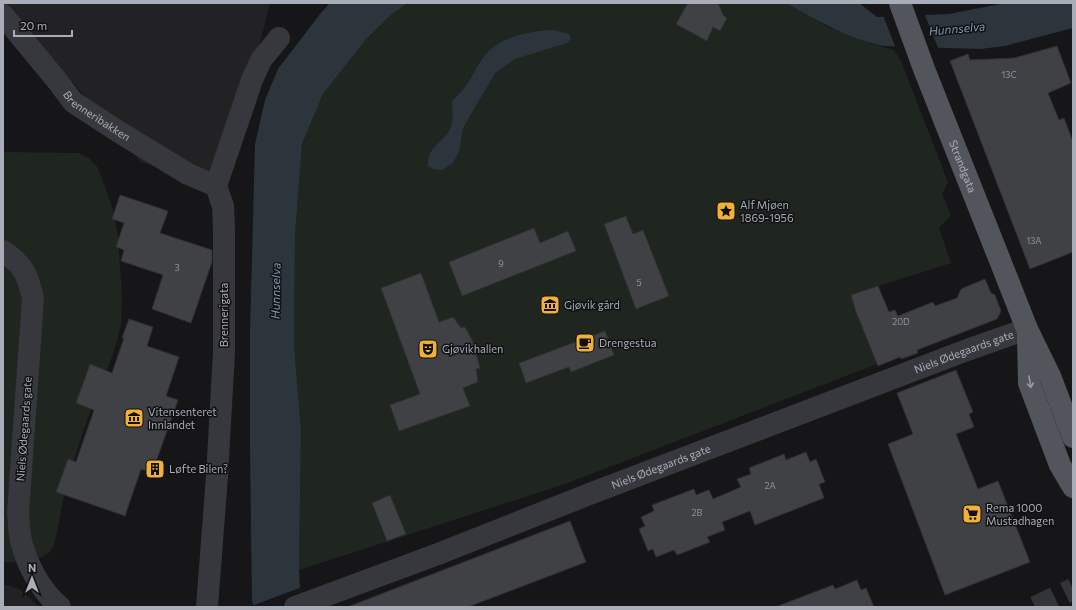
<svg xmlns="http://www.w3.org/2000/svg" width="1076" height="610" font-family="Commissioner,sans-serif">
  <rect width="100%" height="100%" fill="#161618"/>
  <path fill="#222225" d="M5,3H270L226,180L147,164L141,162Z
    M3,585H8L21,590L39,607H3Z"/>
  <path fill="#1e261f" d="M408,3H786L828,27L870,43L894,50L901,61L948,182L942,194L951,215L939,228L951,263L851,295L856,312L877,364L565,484L299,570L301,430L294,345L295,234L302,144L323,94L367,38L392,14Z
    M3,152L79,153L89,158L98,168L112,206L118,235L122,296L121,326L112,357L85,426L67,481L55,542L50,552L42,557L21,562H3Z"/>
  <path fill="#2c353c" d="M330,3H408L392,14L367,38L323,94L302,144L295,235L294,345L301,430L299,570L301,607H254L252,601L250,446V334L255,144L265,100L278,69L320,14Z
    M786,3H859L877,17L949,14L1005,3H1073V28L1005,46L980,49L883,46C847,38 818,21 786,3Z
    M553,30L569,34L571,39L567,43L515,59L495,73L463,128L459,152L452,164L442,170L433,169L428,166C428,144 442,145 450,129C454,122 452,109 452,101C456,97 461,92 465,87C472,78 476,67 483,58C498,37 528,31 553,30Z"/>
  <path fill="#161618" d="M924,13L939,50L896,49L883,15Z
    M302,587L303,607H252L251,606Z"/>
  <path fill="#404145" stroke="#303034" d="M688,3H718L723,15L727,18L720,31L713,27L707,41L676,24Z
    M1057,46L1071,83L1048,93L1059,120L1064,118L1073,142V252L1030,269L950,61L968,54L970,60L1014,58Z
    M120,195L168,211L160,233L212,250V262L191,323L152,309L163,275L121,261L124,250L116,247L124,223L112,219Z
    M626,216L633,234L643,230L669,296L636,309L604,224Z
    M534,228L540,243L568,231L576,251L462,296L449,262Z
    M421,273L439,322L453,317L461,328L465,327L473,342L480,368L476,369L478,382L463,388L470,406L399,431L390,405L420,394L381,288Z
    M985,279L991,293L995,295L1001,311L997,319L917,350L918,353L901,359L900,357L878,366L856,312L851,295L878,286L889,312L895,310L898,316L933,302L935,306L957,298L961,289Z
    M129,319L153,327L147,346L179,357L166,396L178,400L152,473L141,469L125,516L56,492L68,459L76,462L94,410L76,403L90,364L112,373L124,338H122Z
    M605,331L614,355L571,372L569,367L526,383L519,363Z
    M956,370L973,412L969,414L974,427L956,434L978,489L998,481L1030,562L945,595L888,444L913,434L897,393Z
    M806,452L810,462L816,459L825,482L819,484L824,498L755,525L750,511L722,522L725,530L707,537L710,542L677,555L674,550L656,557L653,549L648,551L639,529L645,526L641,517L654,511L652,505L694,489L696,495L709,490L713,499L741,487L737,479L751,474L749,468L784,454L786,460Z
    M390,495L406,534L387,541L372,503Z
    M570,521L586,562L468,607H350V606Z
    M857,580L861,590L866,588L874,607H778V606L833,585L835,589Z"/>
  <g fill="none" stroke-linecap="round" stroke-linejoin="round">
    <path stroke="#333438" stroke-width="22" stroke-dasharray="22 11" stroke-linecap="butt" d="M1035,607L1073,589"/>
    <g stroke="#37383d" stroke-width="22">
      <path id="s1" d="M3,15L59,83L73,102L119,132L188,174L216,186"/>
      <path d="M3,251C24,266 27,273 33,298L18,513C19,522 19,532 21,541C27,565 41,591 60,607"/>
      <path d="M207,607L217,476L224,352V230L223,206L216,186L252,80L261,60L279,38"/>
      <path id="s2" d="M295,607L438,554L592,493L967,350L1027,329"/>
    </g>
    <g stroke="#53555c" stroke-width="22">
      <path id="s3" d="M900,3L924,69L1001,263L1027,329L1050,376L1073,437"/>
      <path d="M1028,336L1029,383L1060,465L1073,487"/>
    </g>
  </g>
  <defs><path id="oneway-shaft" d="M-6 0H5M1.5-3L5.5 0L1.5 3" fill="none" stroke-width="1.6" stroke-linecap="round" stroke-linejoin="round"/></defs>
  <use stroke="#979ba6" href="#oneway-shaft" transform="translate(1030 382) rotate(80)"/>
  <defs>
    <symbol id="sight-square" viewBox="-11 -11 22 22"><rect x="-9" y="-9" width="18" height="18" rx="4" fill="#f2b134" stroke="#111113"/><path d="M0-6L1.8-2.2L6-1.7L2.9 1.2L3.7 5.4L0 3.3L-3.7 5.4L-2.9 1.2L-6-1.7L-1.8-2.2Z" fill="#111"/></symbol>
    <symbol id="museum-square" viewBox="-11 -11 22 22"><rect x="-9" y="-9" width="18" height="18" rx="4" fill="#f2b134" stroke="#111113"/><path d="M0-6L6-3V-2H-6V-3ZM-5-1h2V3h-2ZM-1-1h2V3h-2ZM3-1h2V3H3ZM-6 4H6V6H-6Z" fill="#111"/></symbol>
    <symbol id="cafe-square" viewBox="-11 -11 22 22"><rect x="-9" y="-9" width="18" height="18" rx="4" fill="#f2b134" stroke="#111113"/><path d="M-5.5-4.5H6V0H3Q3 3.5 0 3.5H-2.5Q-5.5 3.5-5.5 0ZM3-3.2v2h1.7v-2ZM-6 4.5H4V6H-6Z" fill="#111"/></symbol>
    <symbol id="theatre-square" viewBox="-11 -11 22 22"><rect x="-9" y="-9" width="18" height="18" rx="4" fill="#f2b134" stroke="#111113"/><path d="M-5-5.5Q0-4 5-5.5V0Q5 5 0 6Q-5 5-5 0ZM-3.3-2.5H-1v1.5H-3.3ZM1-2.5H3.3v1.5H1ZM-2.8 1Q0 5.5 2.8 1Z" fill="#111"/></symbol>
    <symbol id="building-square" viewBox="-11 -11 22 22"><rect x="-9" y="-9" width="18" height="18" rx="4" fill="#f2b134" stroke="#111113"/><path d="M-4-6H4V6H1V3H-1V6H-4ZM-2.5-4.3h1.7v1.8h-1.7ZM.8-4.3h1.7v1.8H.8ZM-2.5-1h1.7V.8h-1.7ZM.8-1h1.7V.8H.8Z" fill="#111"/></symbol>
    <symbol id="supermarket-square" viewBox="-11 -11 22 22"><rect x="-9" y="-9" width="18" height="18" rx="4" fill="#f2b134" stroke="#111113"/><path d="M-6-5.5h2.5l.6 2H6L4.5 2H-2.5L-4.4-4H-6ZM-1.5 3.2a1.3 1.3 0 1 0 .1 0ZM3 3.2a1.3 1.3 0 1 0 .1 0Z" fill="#111"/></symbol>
  </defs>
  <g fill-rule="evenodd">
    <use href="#sight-square" x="715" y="200" width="22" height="22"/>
    <use href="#museum-square" x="539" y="294" width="22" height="22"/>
    <use href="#cafe-square" x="574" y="332" width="22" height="22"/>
    <use href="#theatre-square" x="417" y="338" width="22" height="22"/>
    <use href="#museum-square" x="123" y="407" width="22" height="22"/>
    <use href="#building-square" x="144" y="458" width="22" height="22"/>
    <use href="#supermarket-square" x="961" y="503" width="22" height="22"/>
  </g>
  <g text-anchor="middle" stroke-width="3" stroke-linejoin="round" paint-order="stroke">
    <g font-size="9" fill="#8e929b">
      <text x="1009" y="78">13C</text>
      <text x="1034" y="244">13A</text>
      <text x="501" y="267">9</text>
      <text x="177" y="271">3</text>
      <text x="639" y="286">5</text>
      <text x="901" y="325">20D</text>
      <text x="770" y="489">2A</text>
      <text x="697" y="516">2B</text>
    </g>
    <g font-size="11" fill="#a8adb8" stroke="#111113">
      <text dy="4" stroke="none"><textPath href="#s1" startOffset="139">Brenneribakken</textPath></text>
      <text dy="4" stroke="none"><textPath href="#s3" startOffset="175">Strandgata</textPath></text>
      <text transform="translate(224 315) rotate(-90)" y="4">Brennerigata</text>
      <text dy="4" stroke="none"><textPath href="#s2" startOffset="716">Niels Ødegaards gate</textPath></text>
      <text transform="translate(24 429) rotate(-86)" y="4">Niels Ødegaards gate</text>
      <text dy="4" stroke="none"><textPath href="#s2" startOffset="392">Niels Ødegaards gate</textPath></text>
    </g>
    <g font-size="11" fill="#a8adb8" stroke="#111113" text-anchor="start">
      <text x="740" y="209">Alf Mjøen<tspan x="740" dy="13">1869-1956</tspan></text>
      <text x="564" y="309">Gjøvik gård</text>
      <text x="599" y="347">Drengestua</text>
      <text x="442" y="353">Gjøvikhallen</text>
      <text x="148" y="416">Vitensenteret<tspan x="148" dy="13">Innlandet</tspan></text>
      <text x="169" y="473">Løfte Bilen?</text>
      <text x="986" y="512">Rema 1000<tspan x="986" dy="13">Mustadhagen</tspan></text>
    </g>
    <g font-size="12" font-style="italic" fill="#7f9bb3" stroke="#111113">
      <text transform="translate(957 29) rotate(-5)" y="4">Hunnselva</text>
      <text transform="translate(276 291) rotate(-89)" y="4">Hunnselva</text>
    </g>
  </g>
  <rect width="1076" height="610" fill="none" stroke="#a8adb8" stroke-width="8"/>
  <g transform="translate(32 578)" stroke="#111113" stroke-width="3" paint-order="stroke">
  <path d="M0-3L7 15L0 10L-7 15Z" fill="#a8adb8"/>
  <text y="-6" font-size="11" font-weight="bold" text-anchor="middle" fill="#a8adb8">N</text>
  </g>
  <path d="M14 30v6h58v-6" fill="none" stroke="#a8adb8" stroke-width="2"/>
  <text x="20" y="30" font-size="12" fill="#a8adb8" stroke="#111113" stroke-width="3" paint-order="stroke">20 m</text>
</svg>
